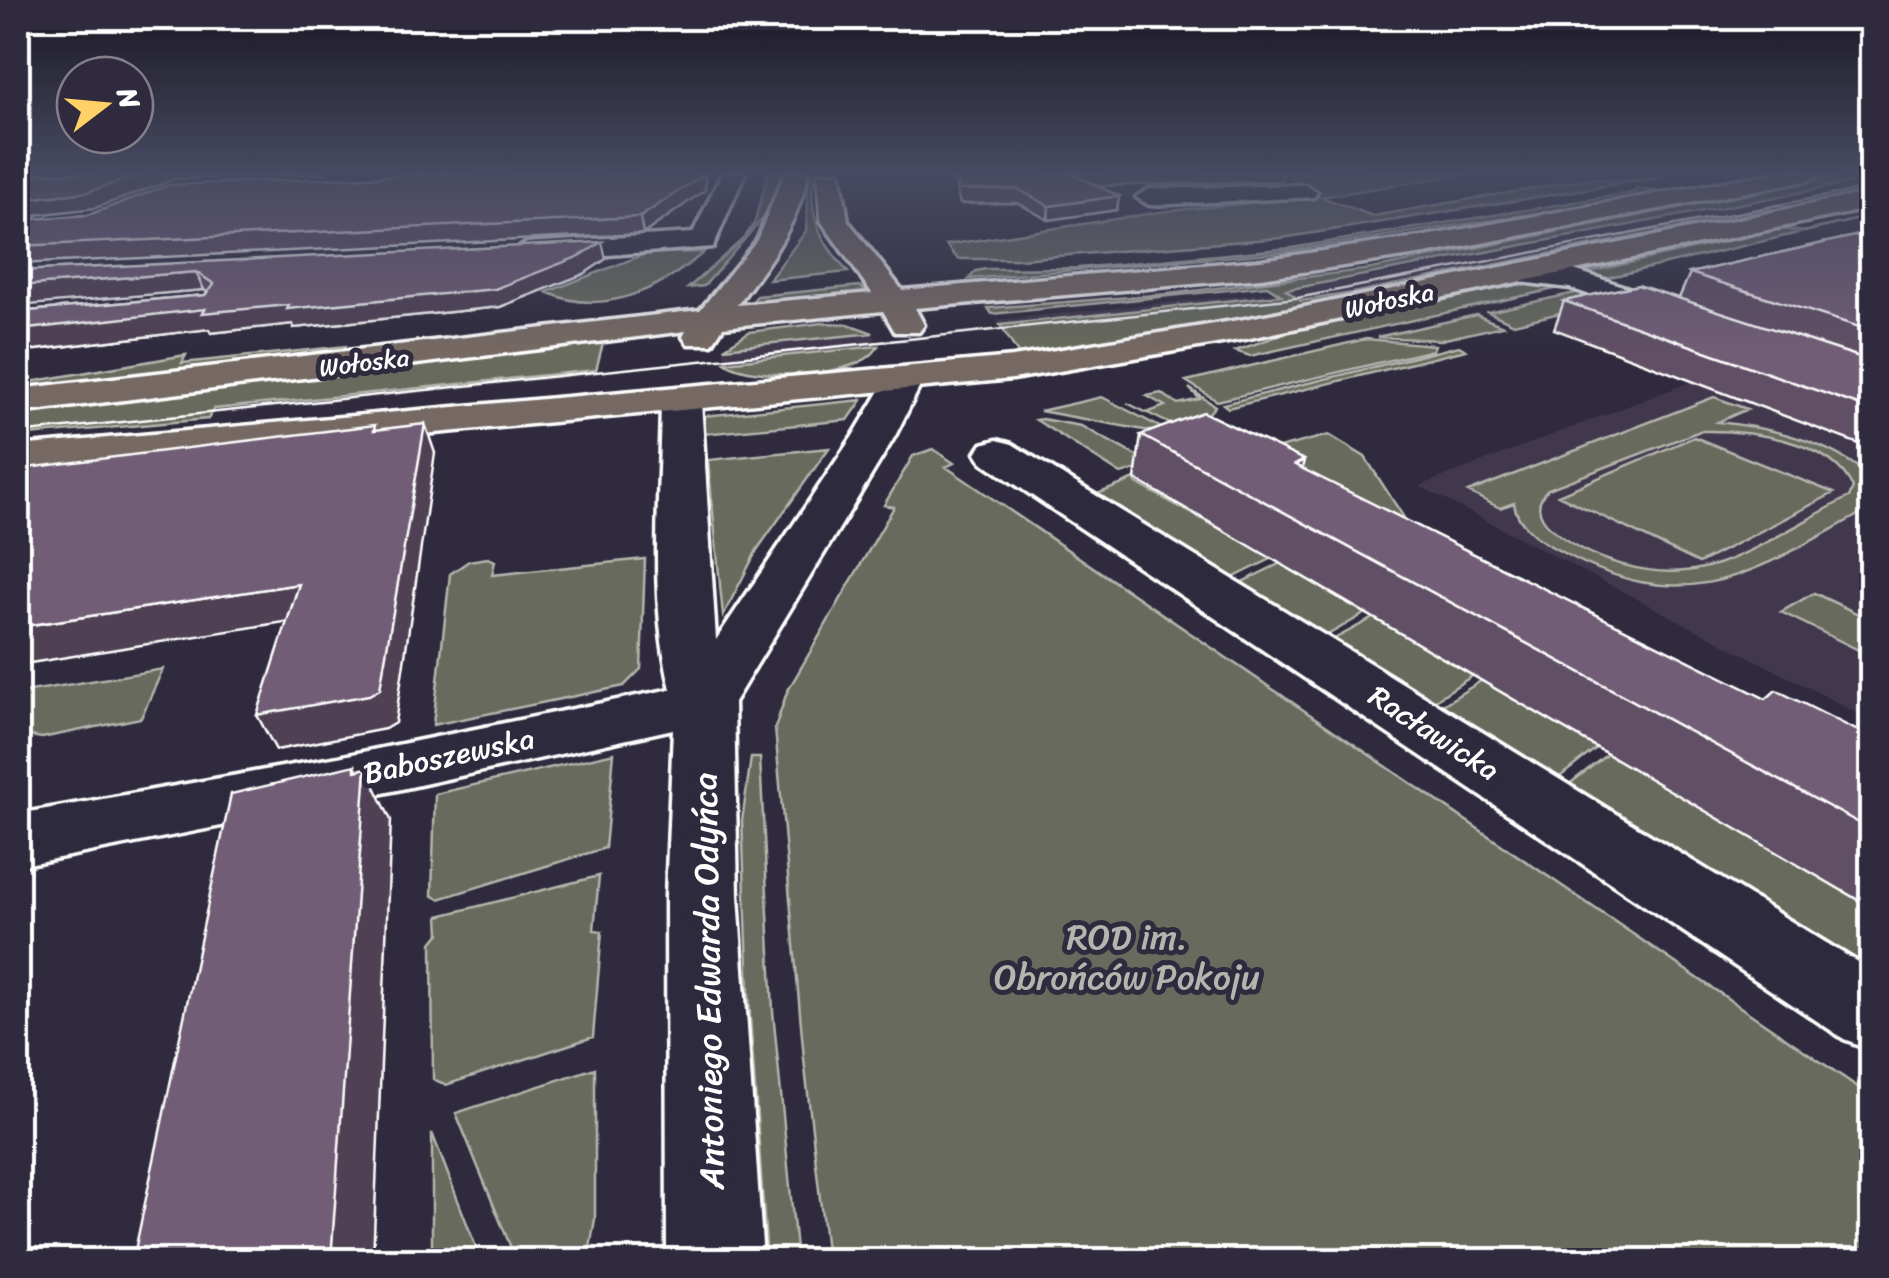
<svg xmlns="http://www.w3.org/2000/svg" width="1889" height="1278" font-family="Sriracha,sans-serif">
  <rect width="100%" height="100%" fill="#2f2a3d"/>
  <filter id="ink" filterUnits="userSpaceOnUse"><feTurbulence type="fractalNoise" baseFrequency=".01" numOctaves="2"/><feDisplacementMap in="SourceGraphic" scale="20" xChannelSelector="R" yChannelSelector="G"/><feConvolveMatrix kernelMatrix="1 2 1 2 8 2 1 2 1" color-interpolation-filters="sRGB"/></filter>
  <g filter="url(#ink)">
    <path fill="#43394e" d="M1871,179V189L1378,289L1300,301L1284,290L1370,277Z
      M1277,292L1282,296L1000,325L996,320Z
      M873,333L878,346L725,362L724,348Z
      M1751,359L1871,401V720L1419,486Z
      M596,370L594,375L209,415L213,409Z"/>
    <path fill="#686b5d" stroke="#b4b5ae" stroke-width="2.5" fill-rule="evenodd" d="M768,173H784L770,210L704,286L688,288L744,238L754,224Z
      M809,173H813C809,217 819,240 848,272L769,280L806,231Z
      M1288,173H1471L1321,197L1373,216L1594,178L1615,182L1663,177L1282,238L1020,259H958L946,245L1167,211L1314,197Z
      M1854,173H1871V179L1286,290L1301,301L1353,293L1770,209L1778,211L1224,322L1019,355L1000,325L1281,295L1267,286L992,314L988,308L1168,294L1371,269Z
      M1636,188L1655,190L1622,200L1283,252L969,279L976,271L986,269L1078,268L1291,248L1636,192Z
      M1871,216L1602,279L1584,273L1782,229L1805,232Z
      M704,252C661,289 602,318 547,292L648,253Z
      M1536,281L1568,286L1250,356L1235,351L1289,332Z
      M860,286L868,293L750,304L757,296Z
      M1584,291L1606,302L1514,324L1488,312Z
      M1476,315L1503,326L1441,340L1377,337Z
      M822,323L848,324L873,333L724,348L749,332Z
      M1366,339L1435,345L1433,350L1217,401L1186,381Z
      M603,343L596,370L214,409L208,419L18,436V413Z
      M347,346L254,364L18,390V384L186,355L182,363Z
      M878,346C864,379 751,382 725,362Z
      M1459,346L1466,350L1228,408L1223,404Z
      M1189,388L1215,406L1191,434L1127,403L1147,413L1165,406L1147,396L1161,393L1178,404L1200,399Z
      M1102,397L1177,436L1040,411Z
      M1714,397L1747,409L1718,422C1772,428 1830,441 1871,478V508C1759,568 1694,622 1566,554C1545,544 1517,528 1514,503L1500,508L1468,492ZM1700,431C1747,430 1832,439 1853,488L1849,497C1809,517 1746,559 1703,568C1654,580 1589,561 1551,528C1537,516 1535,501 1548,489Z
      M862,400L848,420L704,434L703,416Z
      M1042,419L1081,426L1153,465L1121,474L1036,420Z
      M1329,435L1365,457L1428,555L1216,444L1279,448Z
      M1694,437L1834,493L1699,563L1558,495Z
      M829,448L757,550L723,616L708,460Z
      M933,449L954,463L946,467L1871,1096V1260H827L804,1059L775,728L787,692L894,507L884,505L913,456Z
      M1135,479L1136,483L1273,558L1222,583L1092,496Z
      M488,558L495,561L492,575L645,559L641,669L624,686L433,725L450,574L469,561Z
      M1281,563L1366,613L1315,642L1230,588Z
      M1814,593L1871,620V656L1781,612Z
      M1375,617L1475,674L1423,708L1323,645Z
      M163,669L141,718L42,738L18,734V693Z
      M1484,679L1599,746L1547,787L1430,713Z
      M1610,752L1871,908V988L1558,793Z
      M614,753L605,848L439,899L432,895L435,794Z
      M751,758H760L773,1011L797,1260H767L750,1017L742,821Z
      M599,876L594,930L602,931L593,1037L446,1085L433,1079L432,943L440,933L439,916Z
      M595,1068V1219L588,1260H516L456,1113Z
      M432,1133L481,1260H432Z"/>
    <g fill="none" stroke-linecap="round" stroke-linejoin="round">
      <defs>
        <path id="minor" d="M722,173H745L713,247L527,261L513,252L527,243L693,233Z
          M1305,185L1317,192L1314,197L1149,205L1136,197L1149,189Z
          M1514,265L1574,270L1692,309L1697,316L1692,323L1680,326L1570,288L1503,280L1499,274L1503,268Z
          M903,371L916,374L922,382L895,436L734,702L738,896L763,1260H667L666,896L673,729L338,803L18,866V814L338,757L671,689C648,597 660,497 661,402L667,394H695L701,402L716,640L853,436L890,374Z
          M997,440L1012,444L1872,971V1050L1844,1039L982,462L976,453L982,444Z"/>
        <path id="major" d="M785,173H808C797,227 769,262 737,305L872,293L821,221L818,173H840L848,221L902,290L1261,260L1425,236L1773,173H1821L1809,180L1425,254L1261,278L915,308L924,325L919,332H895L883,311L723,327L712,344H688L683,337L686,331L18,413V389L700,310L757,240Z
          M1872,192V208L1245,339L1013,379L18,472V446L1013,357L1245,319Z"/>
      </defs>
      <use href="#minor" stroke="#fff" stroke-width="7"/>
      <use href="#major" stroke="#fff" stroke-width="7"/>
      <use href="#minor" fill="#2f2a3d" fill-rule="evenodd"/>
      <use href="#major" fill="#766964" fill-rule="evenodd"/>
      <path stroke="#fff" stroke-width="2.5" d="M18,433L1297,298L1872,187"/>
    </g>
    <path fill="#615065" stroke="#fff" stroke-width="2.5" d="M18,173H328L175,179L95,208Z
      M463,173H705V190L643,234L18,264V220L88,215Z
      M952,173H1283L1282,181L1097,186L1119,196L1117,210L1048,220L1018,203L960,204Z
      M1872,232V449L1554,329L1564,301L1679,298L1690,273Z
      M606,259L584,274L500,307L294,328L293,324L211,333L209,329L18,352V312L205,295L207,292L204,290L18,305V271Z
      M1141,435L1304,460L1302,469L1766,699L1872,738V908L1135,479Z"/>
    <path fill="#4f4153" stroke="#fff" stroke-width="2.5" d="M145,173H172L175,179L95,208L18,217V200Z
      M703,173H705V190L643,234L640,217Z
      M1119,196L1117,210L1048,220L1049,206Z
      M602,242L606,259L584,274L500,307L294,328L293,324L211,333L209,329L18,352V330Z
      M196,272L204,290L18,306V286Z
      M425,424L435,453L395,723L385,729L276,750L257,715Z
      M299,584L315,617L18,665V627Z
      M355,765L365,786L366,768L391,820L373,1260H331Z"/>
    <path fill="#715d76" stroke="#fff" stroke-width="2.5" d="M18,173H145L88,192L18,200Z
      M463,173H703V175L640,217L18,246V220L88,215L169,185Z
      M956,173H1101H1070L1119,196L1049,206L1018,189L960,190Z
      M1872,232V331L1690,273Z
      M602,242L580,256L495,289L287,309L289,305L202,313L205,309L18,330V312L205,295L214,284L196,272L18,286V271Z
      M1638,285L1872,361V410L1564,301Z
      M1203,412L1304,460L1295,465L1766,699L1776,690L1872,738V830L1141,435Z
      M425,424L380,689L369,695L257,715L299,584L18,627V469L375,425L374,430Z
      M355,765V771L366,768L331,1260H133L231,794Z"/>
  </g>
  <linearGradient id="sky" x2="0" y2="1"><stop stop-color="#1a1722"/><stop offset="0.49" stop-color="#474a62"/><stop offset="1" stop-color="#474a62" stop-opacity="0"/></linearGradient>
  <rect width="1889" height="351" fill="url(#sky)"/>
  <g text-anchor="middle" stroke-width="10" stroke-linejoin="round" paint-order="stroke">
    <g font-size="25" fill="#fff" stroke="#2f2a3d">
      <text transform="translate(1389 300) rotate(-12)" y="9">Wołoska</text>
      <text transform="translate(364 362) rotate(-7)" y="9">Wołoska</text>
    </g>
    <g font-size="30" fill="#fff" stroke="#2f2a3d">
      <text transform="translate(1434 733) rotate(33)" y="10">Racławicka</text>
      <text transform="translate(449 756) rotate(-12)" y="10">Baboszewska</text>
    </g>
    <g font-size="35" fill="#b4b5ae" stroke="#2f2a3d">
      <text x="1127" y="949">ROD im.<tspan x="1127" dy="40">Obrońców Pokoju</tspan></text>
    </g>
    <g font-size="35" fill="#fff" stroke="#2f2a3d">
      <text transform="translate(708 981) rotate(-91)" y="12">Antoniego Edwarda Odyńca</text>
    </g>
  </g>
  <rect width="1889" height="1278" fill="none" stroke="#2f2a3d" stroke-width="60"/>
  <rect x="30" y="30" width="1829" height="1218" fill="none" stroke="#fff" stroke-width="4" filter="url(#ink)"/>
  <g transform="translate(105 105) rotate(74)"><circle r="48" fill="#2f2a3d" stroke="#827f8b" stroke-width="2.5"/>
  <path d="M0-8L18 38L0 25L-18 38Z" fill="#ffd166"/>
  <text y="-15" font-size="28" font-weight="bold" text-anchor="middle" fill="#ffffff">N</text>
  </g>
</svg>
